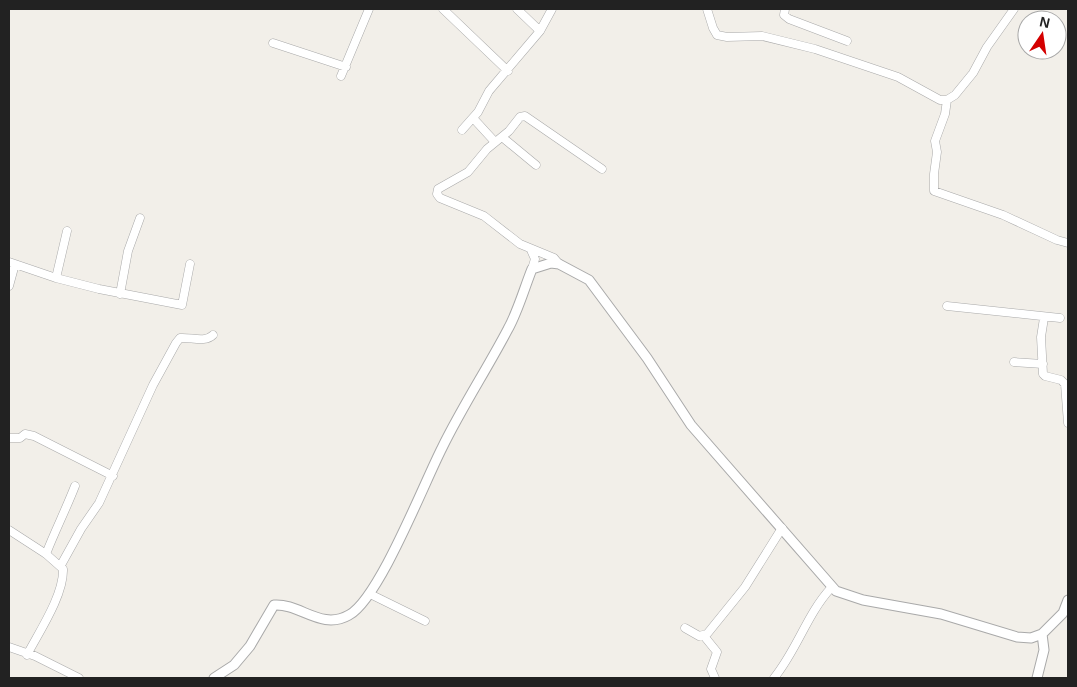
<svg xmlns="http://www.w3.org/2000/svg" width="1077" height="687" font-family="Arial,sans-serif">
  <rect width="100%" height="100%" fill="#f2efe9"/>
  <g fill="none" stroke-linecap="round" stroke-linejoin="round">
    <defs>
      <path id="minor" d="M443,9L508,71
        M517,9L540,31
        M707,9L713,28L717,35L727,37L762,36L815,49L898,77L940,100H947L955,95L973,73L987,47L1014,9
        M785,9L784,15L789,19L847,41
        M273,43L346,67
        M341,76L369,9
        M947,100L945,114L935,141L937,152L934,174V191L1003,215L1057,240L1068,243
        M473,118L495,142
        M462,130L478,112L489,91L540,31L552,9
        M502,137L536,165
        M531,250L535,259L532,269
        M9,262L56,278L99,289L182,305L190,264
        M559,264L554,258L520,244L484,216L440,198L437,194L438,189L468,172L487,149L509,131L520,117L525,116L602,169
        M56,278L67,231
        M9,286L15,264
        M120,294L128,251L140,218
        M947,306L1060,318
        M1044,318L1041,337L1043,374L1045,376L1061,380L1065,384L1068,423
        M1014,362L1043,364
        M9,438H20L25,434L34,436L113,476
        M9,530L46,554L63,569C64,595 39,632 27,655
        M46,554C55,531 66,509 75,486
        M61,565L81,529L99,503L153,385L176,343L180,338C191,337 205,343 213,335
        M370,594L425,621
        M685,628L699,636L707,634L745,587L782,528
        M704,636L717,652L711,669L715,678
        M9,647L35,656L79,678
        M774,678C797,650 807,614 831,588"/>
      <path id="tertiary" d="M214,678L234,665L250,646L274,605C300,603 321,631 349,615C379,599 424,483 442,448C462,407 487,369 508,329C518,311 524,289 532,269L551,263L559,264L589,280L647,358L691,425L836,591L863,600L941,614L1017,637L1031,638L1042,634L1063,613L1068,600
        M1037,678L1044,650L1042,634"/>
    </defs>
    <use href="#minor" stroke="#a9a9a9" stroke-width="9"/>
    <use href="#tertiary" stroke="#a9a9a9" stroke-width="11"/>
    <use href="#minor" stroke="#fff" stroke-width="8"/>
    <use href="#tertiary" stroke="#fff" stroke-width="9"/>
  </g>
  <rect width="1077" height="687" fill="none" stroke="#222222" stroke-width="20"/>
  <g transform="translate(1042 35) rotate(13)"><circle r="24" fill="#ffffff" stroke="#a7a7a7"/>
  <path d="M0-4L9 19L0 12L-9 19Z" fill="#d40000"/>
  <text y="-8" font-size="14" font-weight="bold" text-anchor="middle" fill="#222222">N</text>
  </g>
</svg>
